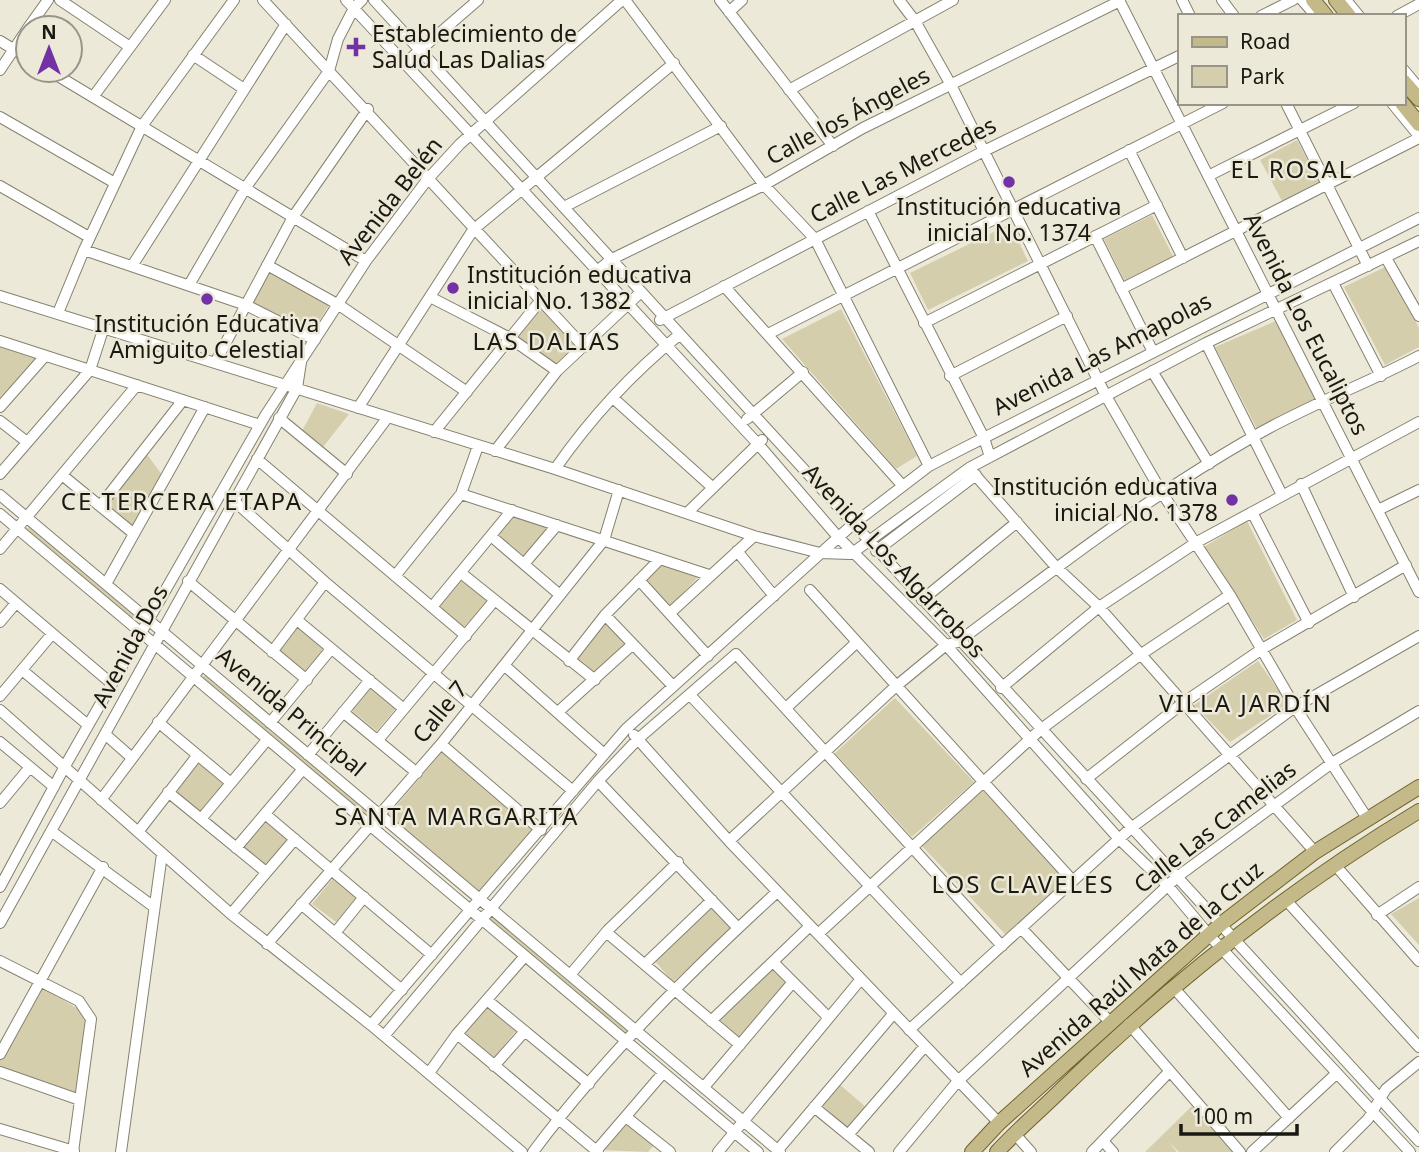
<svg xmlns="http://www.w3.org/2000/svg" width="1419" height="1152" font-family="'Noto Sans',sans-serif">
  <rect width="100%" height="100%" fill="#ede9d8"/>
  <path fill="#d5cead" d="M1297,140L1319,182L1282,201L1260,160Z
    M1152,215L1174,258L1125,282L1104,239Z
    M1010,224L1028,261L928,310L910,273Z
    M1387,266L1419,328V347L1385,365L1344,287Z
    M269,272L329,305L311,334L252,303Z
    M541,308L578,346L556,366L517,338Z
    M841,309L917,456L896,469L782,339Z
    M1276,321L1315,399L1258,431L1215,347Z
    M0,345L39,357L0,405Z
    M317,403L349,414L323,447L302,431Z
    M145,452L163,476L132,530L102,505Z
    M513,514L550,528L524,559L497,536Z
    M1247,521L1297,620L1264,639L1204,547Z
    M31,526L143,620L140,626L26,529Z
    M662,562L699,576L670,607L644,580Z
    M460,577L488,602L463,628L439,606Z
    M606,622L629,645L595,676L575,661Z
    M299,624L327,648L306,674L277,650Z
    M1258,661L1288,704L1230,742L1194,705Z
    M206,674L373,815L370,819L202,678Z
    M369,686L396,708L377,731L351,710Z
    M895,698L974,782L912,837L835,753Z
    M443,751L534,829L477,895L385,819Z
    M197,760L225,783L201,811L174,790Z
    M982,789L1065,879L1006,935L921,845Z
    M266,819L289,838L265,865L243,846Z
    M334,877L357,897L336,922L312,904Z
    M1419,898V945L1391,914Z
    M713,905L733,927L673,982L654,960Z
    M494,916L630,1029L628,1036L489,920Z
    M771,968L786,983L740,1038L719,1019Z
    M42,988L82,1011L87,1018L77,1094L0,1069V1058Z
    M489,1004L518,1028L494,1058L465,1034Z
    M838,1083L867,1108L848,1128L821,1104Z
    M1192,1106L1233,1152H1179L1168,1141L1177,1152H1145Z
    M626,1121L654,1145L648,1152L600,1150Z"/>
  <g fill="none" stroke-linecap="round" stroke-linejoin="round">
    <defs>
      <path id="minor" d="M60,0L130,47
        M263,0L584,347
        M346,0L758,444L838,537L946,645L1119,839L1168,886L1209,935L1410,1152
        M374,0L1419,1141
        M625,0L764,185L815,239L929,466
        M720,0L833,146
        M899,0L915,21L951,85L1106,396L1162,493L1230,595L1295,707L1367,818
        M1119,0L1419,592
        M1182,0L1190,16
        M1222,0L1234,16
        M1302,0L1316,16
        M1346,0L1359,16
        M729,12L742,0
        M1261,16L1293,0
        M1397,16L1419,4
        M28,28L48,0
        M0,41L28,58
        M193,55L244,89
        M404,64L478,0
        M1403,69L1419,88
        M0,70L28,28
        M48,70L366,261
        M789,90L953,0
        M93,97L165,0
        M1286,103L1368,266
        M1392,103L1419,136
        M0,117L115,183
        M1129,150L1183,258
        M1208,176L1354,103
        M0,186L89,237
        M564,207L721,126
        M868,211L984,438L990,457
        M1095,236L1153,352
        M84,250L246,305L315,340
        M1386,258L1419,316
        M267,265L339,305L467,392
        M132,266L286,24
        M597,271L612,259L764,185L863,128L1120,1
        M1333,283L1381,376
        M189,285L246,187L329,71L338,39L354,8L362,0
        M724,286L902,485
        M1121,289L1419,138
        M0,296L555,469L754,536L820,553L851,554L969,468L1206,343L1419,241
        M430,297L510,338L557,371
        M58,313L84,250L142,126L234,0
        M660,320L984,151L1179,56
        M924,323L1157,205
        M768,334L1223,103
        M0,341L260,425
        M1206,343L1282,495
        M216,361L293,217L368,109
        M1152,371L1209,464
        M950,376L1067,316
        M613,398L712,487
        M0,407L45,356
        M358,408L473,230L674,63
        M279,418L347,474
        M747,419L803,372
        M0,421L27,442
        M434,432L540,301
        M495,451L557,371L641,292
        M257,459L466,636
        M969,468L1056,567L1099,607L1315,852
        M555,469C590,419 632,373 679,335
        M0,474L90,370L104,327
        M62,475L133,533
        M1301,484L1354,597
        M461,494L709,575
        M0,495L780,1152
        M233,500L325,582L573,791
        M100,506L183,400
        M1378,510L1419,490
        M1252,512L1309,623
        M687,513L762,440
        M0,514L758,1152
        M491,536L560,595
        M0,549L137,385
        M737,551L774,596
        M876,551L976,475
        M524,564L557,525
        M461,573L595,680
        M395,576L461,494L478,446
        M639,580L708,656
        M188,581L307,680
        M106,584L205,407
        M0,589L112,684
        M810,590L1073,881
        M922,600L1017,522
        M432,607L512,510
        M670,613L754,536
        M605,615L673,686
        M297,620L404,709
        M0,622L16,603
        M272,652L325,582
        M569,661L605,615L660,559
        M505,666L603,753
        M22,670L88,725
        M1001,688L1099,607L1197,542L1419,422
        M690,695L961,983
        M0,696L52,634
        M786,708L856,643
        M0,710L231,914L371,1025L522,1152
        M343,712L417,773
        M558,712L633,644
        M158,722L231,783
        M270,723L331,649
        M106,735L131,757
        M634,735L729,841L999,1123
        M378,740L494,601
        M0,742L54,787
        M441,744L541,830
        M308,755L370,680
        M1086,779L1183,703L1262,649L1406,565
        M598,781L738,928
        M168,792L266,872
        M101,800L388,417
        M0,803L30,767
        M265,814L432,955
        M201,819L267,740
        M51,831L154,907
        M138,832L197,756
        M729,841L895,687L946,645L958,642C1053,570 1148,497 1251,438C1305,406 1364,385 1419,356
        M236,848L303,769
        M1335,865L1419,961
        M0,887L65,766L265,416L366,261L427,180L460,144L622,0
        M1285,899L1419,1047
        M301,904L402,990
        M231,914L295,839
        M1377,915L1419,887
        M0,923L297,388L301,362
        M1021,928L1110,1022
        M606,932L740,1045
        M335,933L364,897
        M818,934L1040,730L1140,655L1230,595
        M267,944L441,744L604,540L619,490
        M0,961L79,1001L91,1019L73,1152
        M773,962L828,1017
        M645,964L712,900
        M570,975L608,930L678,862
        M1173,987L1289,1118
        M487,1000L589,1084
        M711,1021L810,926
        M1129,1024L1240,1152
        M371,1025L626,729L852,525L929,466L960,450L1419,218
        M909,1030L1131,828L1295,707L1419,636
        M457,1034L598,1152
        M384,1036L598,781L638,739L736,654L1002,946
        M0,1054L103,867
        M494,1066L525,1031
        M0,1072L80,1100
        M429,1073L457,1034L525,956
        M704,1087L793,982
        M814,1107L869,1152
        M626,1117L670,1152
        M0,1129L74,1151
        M1014,1133L1031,1152
        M848,1135L925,1046
        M1103,1141L1113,1152
        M778,1150L894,1013
        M596,1151L663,1073
        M121,1152L162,854
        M533,1152C604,1057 690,972 777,892
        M718,1152L861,979
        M899,1152L958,1081L1177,877L1332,763L1419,711
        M1092,1152L1169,1072
        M1252,1152L1337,1073
        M1335,1152L1368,1119L1386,1089L1419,1062"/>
      <path id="major" d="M1313,0L1326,16
        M1336,0L1349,16
        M1403,81L1419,99
        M1402,103L1419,124
        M972,1152L999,1123L1221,924L1315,852L1419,787
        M997,1152C1017,1130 1041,1110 1062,1089C1171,983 1288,890 1419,811"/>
    </defs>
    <use href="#minor" stroke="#858171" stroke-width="12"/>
    <use href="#major" stroke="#6e622c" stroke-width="16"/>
    <use href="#minor" stroke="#fff" stroke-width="10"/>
    <use href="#major" stroke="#c4b989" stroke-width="14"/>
  </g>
  <g fill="#7331a6" stroke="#ede9d8" stroke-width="2.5">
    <path d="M352.5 36.5h7v7h7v7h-7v7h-7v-7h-7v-7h7z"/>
    <circle cx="1009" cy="182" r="7"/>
    <circle cx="453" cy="288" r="7"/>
    <circle cx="207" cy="299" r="7"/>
    <circle cx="1232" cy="500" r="7"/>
  </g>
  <g text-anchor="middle" stroke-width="5" stroke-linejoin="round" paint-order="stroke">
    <g font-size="23" fill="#191811" stroke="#ede9d8" text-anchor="start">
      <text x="372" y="42">Establecimiento de<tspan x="372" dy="26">Salud Las Dalias</tspan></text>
      <text x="1009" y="215" text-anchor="middle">Institución educativa<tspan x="1009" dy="26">inicial No. 1374</tspan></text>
      <text x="467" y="283">Institución educativa<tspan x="467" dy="26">inicial No. 1382</tspan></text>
      <text x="207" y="332" text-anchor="middle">Institución Educativa<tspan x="207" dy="26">Amiguito Celestial</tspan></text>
      <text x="1218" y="495" text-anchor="end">Institución educativa<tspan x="1218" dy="26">inicial No. 1378</tspan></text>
    </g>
    <g font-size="23" fill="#191811" stroke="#ede9d8">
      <text transform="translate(848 116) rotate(-28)" y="8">Calle los Ángeles</text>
      <text transform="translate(903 170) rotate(-27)" y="8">Calle Las Mercedes</text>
      <text transform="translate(390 201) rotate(-52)" y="8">Avenida Belén</text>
      <text transform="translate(1306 324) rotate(63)" y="8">Avenida Los Eucaliptos</text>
      <text transform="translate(1102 354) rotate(-27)" y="8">Avenida Las Amapolas</text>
      <text transform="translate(894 561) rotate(47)" y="8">Avenida Los Algarrobos</text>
      <text transform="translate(130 646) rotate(-62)" y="8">Avenida Dos</text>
      <text transform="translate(291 712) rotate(40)" y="8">Avenida Principal</text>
      <text transform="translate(440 712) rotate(-51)" y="8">Calle 7</text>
      <text transform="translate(1215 827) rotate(-38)" y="8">Calle Las Camelias</text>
      <text transform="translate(1141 969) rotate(-41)" y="8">Avenida Raúl Mata de la Cruz</text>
    </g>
    <g font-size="24" letter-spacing="2" fill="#191811" stroke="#ede9d8">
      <text x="1292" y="178">EL ROSAL</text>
      <text x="547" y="350">LAS DALIAS</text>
      <text x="182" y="510">CE TERCERA ETAPA</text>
      <text x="1246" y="712">VILLA JARDÍN</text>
      <text x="457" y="825">SANTA MARGARITA</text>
      <text x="1023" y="893">LOS CLAVELES</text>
    </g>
  </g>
  <rect x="1178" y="14" width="228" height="91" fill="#ede9d8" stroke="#989588" stroke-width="2"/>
  <rect x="1192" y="37" width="35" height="10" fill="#c4b989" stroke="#989588" stroke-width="2"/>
  <text x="1240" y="49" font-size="21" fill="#191811">Road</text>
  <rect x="1192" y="66" width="35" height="21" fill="#d5cead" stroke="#989588" stroke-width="2"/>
  <text x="1240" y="84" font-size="21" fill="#191811">Park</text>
  <g transform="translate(49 49)"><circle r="33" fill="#ede9d8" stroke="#989588" stroke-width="2"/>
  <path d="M0-5L12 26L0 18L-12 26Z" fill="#7331a6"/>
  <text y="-10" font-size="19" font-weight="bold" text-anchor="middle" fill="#191811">N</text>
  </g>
  <path d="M1181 1124v10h116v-10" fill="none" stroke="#191811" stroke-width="3.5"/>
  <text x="1192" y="1124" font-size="21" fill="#191811" stroke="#ede9d8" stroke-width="5" paint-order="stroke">100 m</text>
</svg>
